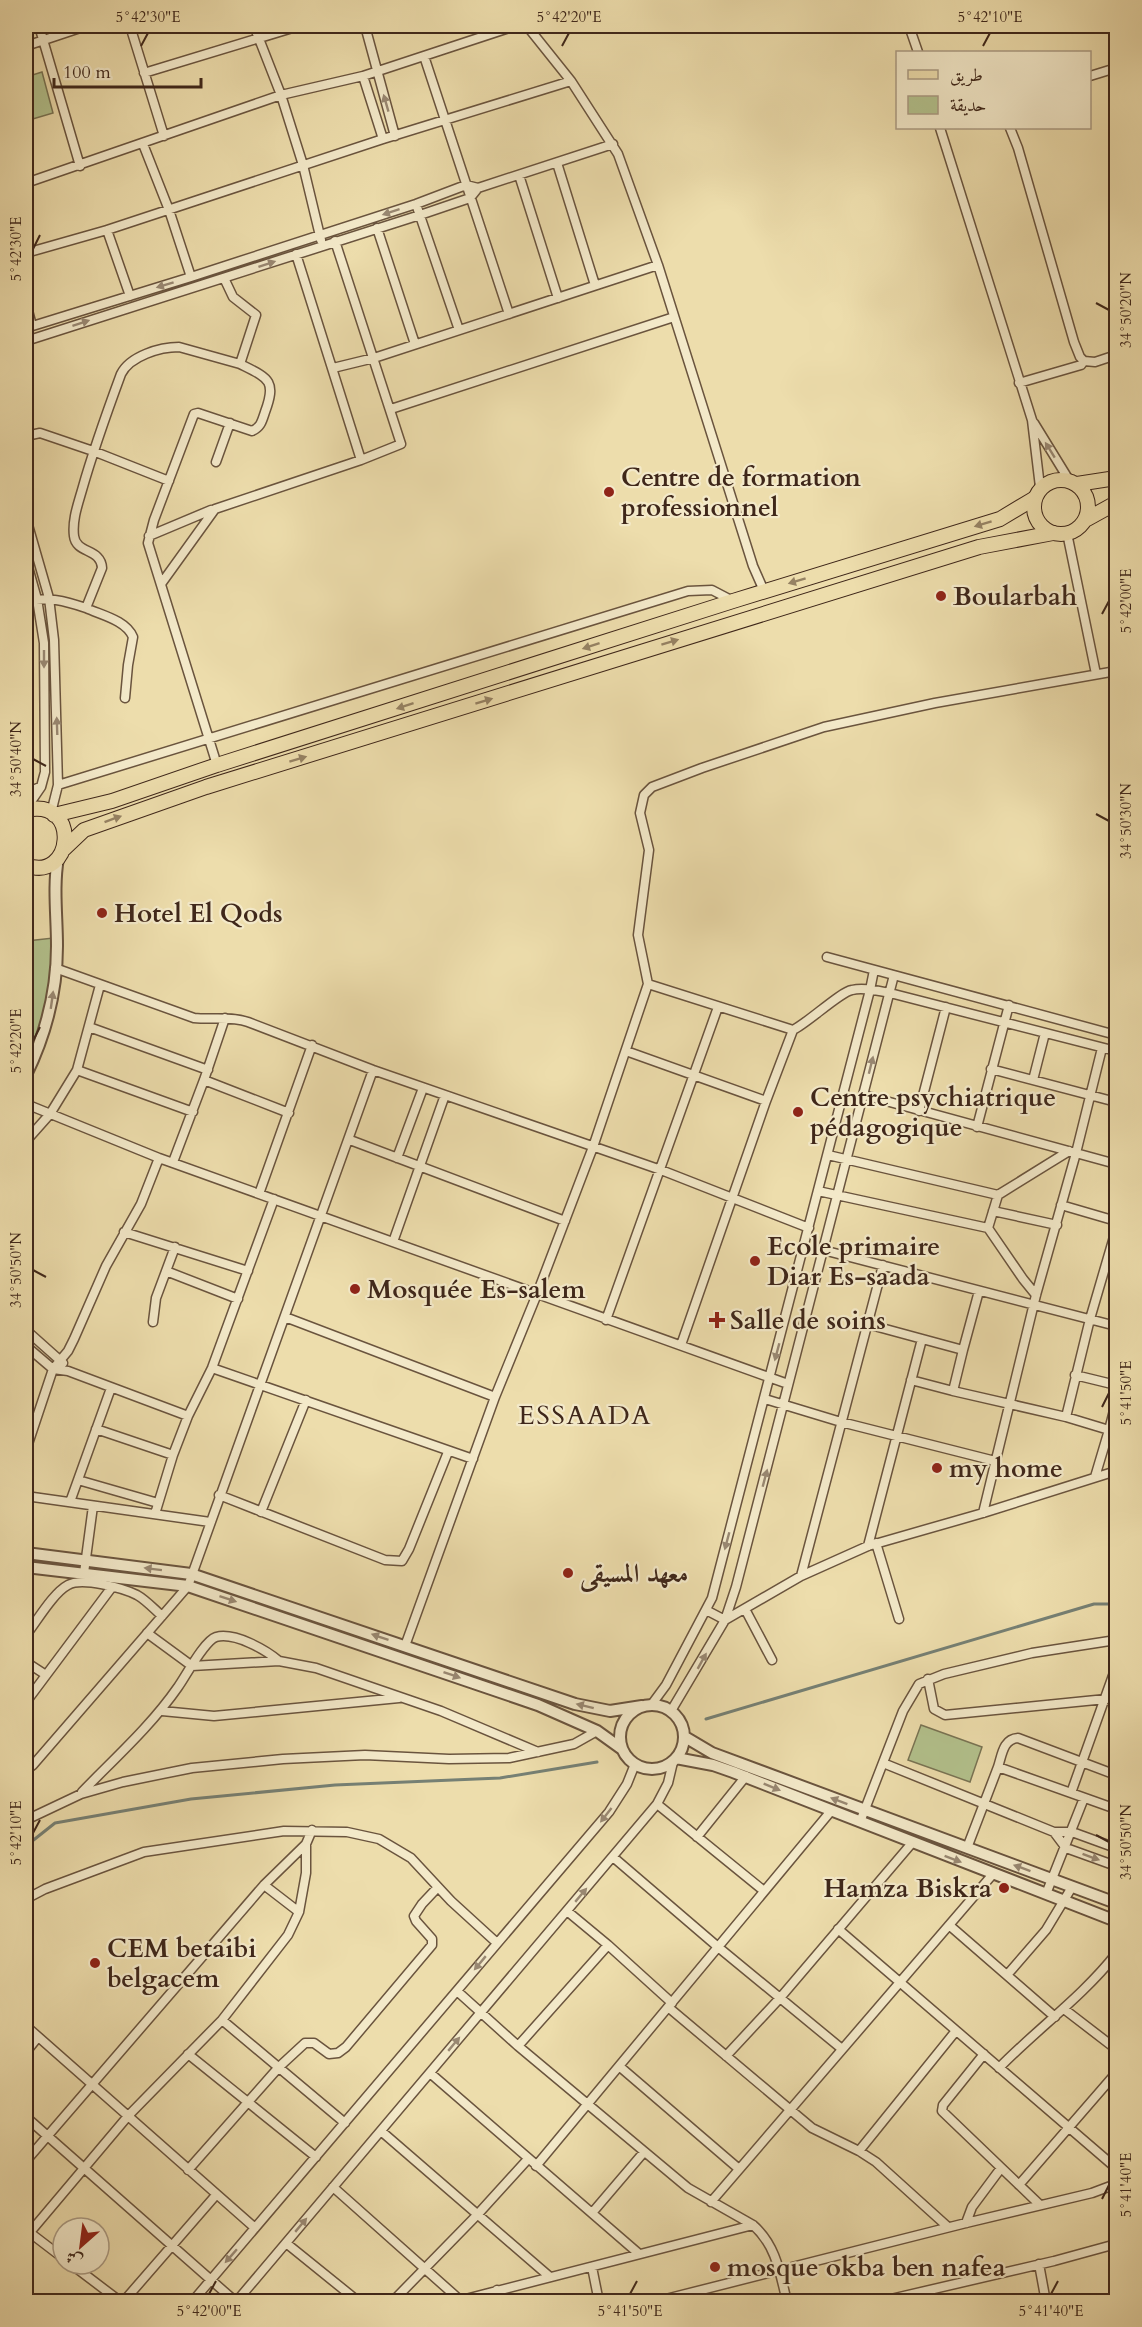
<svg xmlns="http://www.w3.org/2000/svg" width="1142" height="2327" font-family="Cardo,Amiri,serif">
  <rect width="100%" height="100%" fill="#edddac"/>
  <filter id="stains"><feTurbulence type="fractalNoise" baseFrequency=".00333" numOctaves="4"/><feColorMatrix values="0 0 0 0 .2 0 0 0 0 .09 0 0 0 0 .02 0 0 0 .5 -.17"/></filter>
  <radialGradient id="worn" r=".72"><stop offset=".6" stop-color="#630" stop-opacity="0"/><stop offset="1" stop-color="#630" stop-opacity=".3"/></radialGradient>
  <path fill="#b3c28d" stroke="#797454" stroke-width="1.5" d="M42,72L53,113L26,121V77Z
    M53,938L51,971L44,1019L26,1065L27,941Z
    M921,1725L982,1747L970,1782L908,1760Z"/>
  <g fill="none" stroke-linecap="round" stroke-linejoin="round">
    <path stroke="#768074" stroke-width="3" d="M706,1719L1094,1604H1116
      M26,1846L55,1823L191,1799L335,1785L500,1778L597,1762"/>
    <defs>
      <path id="minor" d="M39,26L80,166
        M130,26L164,136
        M254,26L281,95L303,165L321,240
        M365,26L395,136
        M527,26L571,81L618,154L658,265L753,566L764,591
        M909,26L918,52
        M26,46L86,26
        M424,56L509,314
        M144,73L299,26
        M363,76L383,139
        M1090,76L1116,68
        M940,128L1032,420L1040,487
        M1010,128L1018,148L1074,342L1080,357L1084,361
        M143,144L169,210L191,277
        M557,163L595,285
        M519,175L558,298
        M26,183L281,95L363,76L515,26
        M416,204L459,330
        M377,228L415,344
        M107,230L130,296
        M26,253L107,230L383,139L571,81
        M296,254L361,460
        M26,303L32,326
        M26,328L191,277L416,204L466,185L478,188L613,144
        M26,341L420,215L470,198L478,188
        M333,368L374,358L658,265
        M1019,383L1081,365L1084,361L1095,362L1116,355
        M391,409L674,317
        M1034,423L1069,480
        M26,436L40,433L93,451L169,481
        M216,462L230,423
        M26,518L49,598L54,640L58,785L51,813
        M1067,533L1096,674
        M149,536L211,510
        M26,560L37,599L44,643L45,772L41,787L26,809
        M161,584L215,509L361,460L401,444L335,241
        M26,602C48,596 65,601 86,608
        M125,698L128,665L133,637C126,620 101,615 86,608L102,568C101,548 76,554 74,536C72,520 78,504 82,490C93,451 107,412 121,374C130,356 160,347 179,347L240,364
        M217,765L148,543L154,520L194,414L198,413L252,431C261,427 262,421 265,412C277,380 268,378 240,364L256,315L233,297L224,278
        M58,785L688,591L712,590L733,601
        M26,793L40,787
        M827,957L1116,1035
        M55,968L194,1018C213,1020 230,1016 248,1022L373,1070L661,1170L809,1228
        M648,984L638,935L649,850L640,813L644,795L652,787L702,768L824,727L935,703L1116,671
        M89,1027L208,1070
        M626,1051L766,1101
        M991,1069L1116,1102
        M77,1070L193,1112
        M204,1080L289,1113
        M1033,1080L1045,1033
        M864,1095L1116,1164
        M26,1104L159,1158L788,1384
        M919,1111L946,1007
        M977,1127L1009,1005
        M350,1140L565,1221
        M26,1141L50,1114L77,1070L100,985
        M828,1155L998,1195L1069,1151
        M397,1158L423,1088
        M173,1162L204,1080L225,1018
        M818,1191L988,1228L1023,1279L1036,1295
        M259,1194L312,1045
        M1061,1205L1116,1221
        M993,1211L1057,1225
        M988,1228L998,1195
        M124,1232L248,1271
        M393,1242L445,1095
        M823,1250L1116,1326
        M166,1271L238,1299
        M285,1317L495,1397
        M606,1320L718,1007
        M153,1322L156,1298L175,1247
        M867,1324L963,1350L953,1391L911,1380
        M26,1330L63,1363
        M681,1345L766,1101L793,1030
        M26,1346L53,1369L68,1371L188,1416
        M963,1350L979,1291
        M212,1368L473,1459
        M1075,1375L1116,1385
        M953,1391L1066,1417L1109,1430L1095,1477
        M765,1399L841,1422L995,1461
        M1066,1417L1090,1319L1116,1230
        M96,1429L173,1455
        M1109,1430L1116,1403
        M26,1450L53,1369L68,1351L74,1339L106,1266L141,1204L159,1158
        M78,1480L158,1503
        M219,1495L385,1560L402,1561L409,1549L448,1452
        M26,1496L210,1522
        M70,1502L111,1388
        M261,1512L306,1400
        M983,1513L1036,1295L1076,1153L1102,1048
        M155,1514L173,1455L188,1416L212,1368L274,1199
        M876,1543L899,1619
        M868,1546L922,1339
        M84,1573L93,1506
        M801,1576L883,1265
        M745,1609L772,1660
        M706,1610L725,1620L801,1576L868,1546L983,1513L1116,1471
        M147,1633L192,1666L279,1661L316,1668L441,1711L538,1752
        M26,1635C37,1621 53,1593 68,1585C82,1577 123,1588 137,1595C146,1600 154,1609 162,1616
        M405,1646L495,1397L537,1294L593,1147L648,984L793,1030C809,1022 840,992 852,990C864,987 878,991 890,993L1116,1051
        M26,1662L46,1675
        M928,1679L934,1709L945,1715L1116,1698
        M26,1702L112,1587
        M652,1704L666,1685L712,1598L870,990L874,970
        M162,1711L214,1716L399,1698
        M671,1711L725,1620L736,1587L894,975
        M883,1763L1054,1832H1072L1116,1848
        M998,1767C1002,1755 1003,1739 1018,1738L1116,1775
        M26,1770L33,1765L188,1586L373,1070
        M82,1792C115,1758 151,1726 178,1687C186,1676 204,1641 216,1637C235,1632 266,1650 279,1661
        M1071,1793L1116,1667
        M657,1804L764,1891
        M26,1820L81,1794L123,1782L192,1768L283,1759L365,1755L449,1759L509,1758L574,1744L597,1731
        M860,1822L903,1711L919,1684L944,1674L1032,1653L1116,1640
        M1054,1832L1066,1848L1116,1866
        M697,1837L746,1776
        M967,1848L998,1767L1116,1809
        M613,1857L718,1947L842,2049
        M264,1885L299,1912
        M1046,1894L1084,1798
        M26,1899L45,1889L144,1852L284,1831L347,1832L379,1839L411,1858L451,1901L497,1943
        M567,1911L608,1945
        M949,1925L1055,2017
        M838,1929L1116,2168
        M1007,1975L1046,1930L1072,1887
        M457,1991L518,2046L688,2188L753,2225C776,2245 780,2273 787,2302
        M668,2007L812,2128L859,2151L876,2162L948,2227
        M1064,2009L1116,2049
        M222,2020L345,2123
        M26,2026L255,2228
        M518,2046L608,1945L672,2003
        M26,2052L38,2037
        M188,2054L316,2157
        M984,2054L943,2105L942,2111L1040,2205
        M726,2056L780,1998L912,1843
        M619,2066L739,2169
        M999,2068C1037,2029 1082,1997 1116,1954
        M430,2073L638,2253
        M26,2117L236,2302
        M381,2131L550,2277
        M859,2151L955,2032
        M26,2161L264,1885L306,1844L312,1830
        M536,2166L831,1811
        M188,2170L279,2067L305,2043H314L329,2054L338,2053L346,2047L432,1945V1939L416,1921L414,1916L422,1904L438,1887
        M1019,2185L1116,2073
        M333,2187L460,2300
        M711,2202L993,1874
        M592,2213L644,2152
        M966,2223L972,2207L1001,2168
        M29,2232L63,2258
        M26,2237L128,2116L222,2020L288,1935L299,1912L306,1873V1844
        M286,2243L359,2302
        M71,2264L121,2302
        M1039,2264L1046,2302
        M592,2267L599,2302
        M497,2290L500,2302
        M123,2302L216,2195
        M192,2302L609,1812L627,1784L635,1764
        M236,2302L657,1804L668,1783L673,1762
        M392,2302L478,2214L528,2159
        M454,2302L753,2225
        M654,2302L966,2223L1092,2193L1116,2184
        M878,2302L1054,2261L1116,2244"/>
      <path id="tertiary" d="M26,1075C46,1034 57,992 57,946C57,916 53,887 58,858
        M26,1553L191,1574L575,1704L610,1711L642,1706
        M26,1567L188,1586L538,1705L597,1731L622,1749
        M620 1737a32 32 0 1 1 64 0a32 32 0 1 1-64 0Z
        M685,1737L712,1753L1116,1903
        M676,1758L713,1765L733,1772L1116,1921"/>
      <path id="primary" d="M26,810C82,797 73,884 26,865
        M54,815L112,801L217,765L733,601L1000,519L1035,498
        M64,849L84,830L206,787L979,547L1053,533"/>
      <path id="trunk" d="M1034 507a27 27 0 1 1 54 0a27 27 0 1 1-54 0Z
        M1077,484L1116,478
        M1087,519L1116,503"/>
    </defs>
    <use href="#minor" stroke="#6a543e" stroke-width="11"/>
    <use href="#tertiary" stroke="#6a543e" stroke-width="14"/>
    <use href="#primary" stroke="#3f271a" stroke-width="16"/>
    <use href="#trunk" stroke="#3f271a" stroke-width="16"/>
    <use href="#minor" stroke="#f3e9c9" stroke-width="8"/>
    <use href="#tertiary" stroke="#f3e9c9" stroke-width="10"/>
    <use href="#primary" stroke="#edddac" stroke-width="14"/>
    <use href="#trunk" stroke="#edddac" stroke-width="14"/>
  </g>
  <defs><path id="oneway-solid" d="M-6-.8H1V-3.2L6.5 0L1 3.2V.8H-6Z" transform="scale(1.5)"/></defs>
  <g fill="#998872">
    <use href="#oneway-solid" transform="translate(386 103) rotate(-106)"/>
    <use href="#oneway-solid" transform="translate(391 212) rotate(162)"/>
    <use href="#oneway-solid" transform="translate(267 264) rotate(-18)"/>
    <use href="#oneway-solid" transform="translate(165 285) rotate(163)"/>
    <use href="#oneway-solid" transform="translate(81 323) rotate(-18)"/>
    <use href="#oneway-solid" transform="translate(1050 450) rotate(-122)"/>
    <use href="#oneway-solid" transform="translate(44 659) rotate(90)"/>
    <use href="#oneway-solid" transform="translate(57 726) rotate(-92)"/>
    <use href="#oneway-solid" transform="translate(52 1000) rotate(-82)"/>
    <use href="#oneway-solid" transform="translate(871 1065) rotate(-76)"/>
    <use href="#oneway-solid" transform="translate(777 1352) rotate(105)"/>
    <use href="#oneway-solid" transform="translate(765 1478) rotate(-75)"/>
    <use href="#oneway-solid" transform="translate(727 1541) rotate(105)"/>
    <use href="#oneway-solid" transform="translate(153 1569) rotate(-173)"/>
    <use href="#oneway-solid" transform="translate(228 1599) rotate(18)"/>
    <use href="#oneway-solid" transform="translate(380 1637) rotate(-161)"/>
    <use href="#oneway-solid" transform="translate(702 1661) rotate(-61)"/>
    <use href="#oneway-solid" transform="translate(452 1675) rotate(19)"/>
    <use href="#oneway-solid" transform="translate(585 1706) rotate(-166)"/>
    <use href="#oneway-solid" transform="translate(772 1787) rotate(22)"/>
    <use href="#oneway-solid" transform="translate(839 1801) rotate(-159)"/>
    <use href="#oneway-solid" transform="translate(606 1815) rotate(128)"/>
    <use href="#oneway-solid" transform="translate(1091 1857) rotate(20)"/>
    <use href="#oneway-solid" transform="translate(953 1859) rotate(21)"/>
    <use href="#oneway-solid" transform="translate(1022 1868) rotate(-160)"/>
    <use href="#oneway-solid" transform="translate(581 1895) rotate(-50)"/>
    <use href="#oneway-solid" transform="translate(480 1963) rotate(130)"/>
    <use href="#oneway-solid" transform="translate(454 2044) rotate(-50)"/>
    <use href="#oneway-solid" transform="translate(301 2225) rotate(-50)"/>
    <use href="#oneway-solid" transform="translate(231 2256) rotate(131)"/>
  </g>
  <g fill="#968263">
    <use href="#oneway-solid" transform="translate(983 524) rotate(163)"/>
    <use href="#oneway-solid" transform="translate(797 581) rotate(163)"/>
    <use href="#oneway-solid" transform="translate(670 642) rotate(-17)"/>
    <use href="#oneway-solid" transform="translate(591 646) rotate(162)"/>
    <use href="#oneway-solid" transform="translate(484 701) rotate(-17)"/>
    <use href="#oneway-solid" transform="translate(405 706) rotate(162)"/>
    <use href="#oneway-solid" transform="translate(298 759) rotate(-17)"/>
    <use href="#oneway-solid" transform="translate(113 819) rotate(-20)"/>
  </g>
  <path fill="none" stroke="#3f271a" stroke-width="2" d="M141,46L148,33M562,46L569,33M983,46L990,33M33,249L40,235M1096,303L1109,310M1102,614L1109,601M33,759L46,766M1096,814L1109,821M33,1041L40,1027M33,1270L46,1277M1102,1407L1109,1393M33,1833L40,1820M1096,1835L1109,1842M1102,2199L1109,2185M209,2294L216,2281M630,2294L637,2281M1051,2294L1058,2281"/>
  <g fill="#8f2418" stroke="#f3e9c9" stroke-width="2">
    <circle cx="609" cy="492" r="6"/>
    <circle cx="941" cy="596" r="6"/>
    <circle cx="102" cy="913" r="6"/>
    <circle cx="798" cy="1112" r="6"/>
    <circle cx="755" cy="1261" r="6"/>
    <circle cx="355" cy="1289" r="6"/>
    <path d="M714 1311h6v6h6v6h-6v6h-6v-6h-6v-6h6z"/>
    <circle cx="937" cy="1468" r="6"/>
    <circle cx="568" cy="1573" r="6"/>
    <circle cx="1004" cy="1888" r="6"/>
    <circle cx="95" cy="1963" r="6"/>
    <circle cx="715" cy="2267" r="6"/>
  </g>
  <g text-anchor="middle" stroke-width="4.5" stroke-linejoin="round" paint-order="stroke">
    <g font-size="26" font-weight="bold" fill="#3f271a" stroke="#f3e9c9" text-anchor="start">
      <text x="621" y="486">Centre de formation<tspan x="621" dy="30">professionnel</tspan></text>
      <text x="953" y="605">Boularbah</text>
      <text x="114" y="922">Hotel El Qods</text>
      <text x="810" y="1106">Centre psychiatrique<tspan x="810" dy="30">pédagogique</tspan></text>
      <text x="767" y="1255">Ecole primaire<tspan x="767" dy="30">Diar Es-saada</tspan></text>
      <text x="367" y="1298">Mosquée Es-salem</text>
      <text x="730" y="1329">Salle de soins</text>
      <text x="949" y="1477">my home</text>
      <text x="580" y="1582">معهد المسيقى</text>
      <text x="992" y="1897" text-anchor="end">Hamza Biskra</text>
      <text x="107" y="1957">CEM betaibi<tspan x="107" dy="30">belgacem</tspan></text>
      <text x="727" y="2276">mosque okba ben nafea</text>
    </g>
    <g font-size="27" letter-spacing="1.5" fill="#3f271a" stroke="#f3e9c9">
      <text x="585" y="1424">ESSAADA</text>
    </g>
  </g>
  <rect width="1142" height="2327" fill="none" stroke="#edddac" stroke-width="66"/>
  <rect x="896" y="51" width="195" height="78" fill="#f3e9c9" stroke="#ab9b83" stroke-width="1.5"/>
  <rect x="908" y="70" width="30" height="9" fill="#edddac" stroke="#ab9b83" stroke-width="1.5"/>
  <text x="950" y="81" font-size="18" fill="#3f271a">طريق</text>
  <rect x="908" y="96" width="30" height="18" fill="#b3c28d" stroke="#ab9b83" stroke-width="1.5"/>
  <text x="950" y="111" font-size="18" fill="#3f271a">حديقة</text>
  <g transform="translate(81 2246) rotate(208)"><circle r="28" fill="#f3e9c9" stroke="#ab9b83" stroke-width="1.5"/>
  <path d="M0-4.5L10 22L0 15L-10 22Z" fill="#8f2418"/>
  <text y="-9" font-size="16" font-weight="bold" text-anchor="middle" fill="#3f271a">ش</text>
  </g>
  <path d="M54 78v9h147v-9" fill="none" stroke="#3f271a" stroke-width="3"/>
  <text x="63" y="78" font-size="18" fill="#3f271a" stroke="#f3e9c9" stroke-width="4.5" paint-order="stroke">100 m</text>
  <rect x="33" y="33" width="1076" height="2261" fill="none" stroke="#3f271a" stroke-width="2"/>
  <g font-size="15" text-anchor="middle" fill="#3f271a">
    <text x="148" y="22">5°42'30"E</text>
    <text x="569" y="22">5°42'20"E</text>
    <text x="990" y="22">5°42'10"E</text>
    <text transform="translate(16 249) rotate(-90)" y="5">5°42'30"E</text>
    <text transform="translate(1126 310) rotate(-90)" y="5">34°50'20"N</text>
    <text transform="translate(1126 601) rotate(-90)" y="5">5°42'00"E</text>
    <text transform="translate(16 759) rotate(-90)" y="5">34°50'40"N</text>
    <text transform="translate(1126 821) rotate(-90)" y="5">34°50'30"N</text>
    <text transform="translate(16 1041) rotate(-90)" y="5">5°42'20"E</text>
    <text transform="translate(16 1270) rotate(-90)" y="5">34°50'50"N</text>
    <text transform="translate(1126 1393) rotate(-90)" y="5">5°41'50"E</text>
    <text transform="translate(16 1833) rotate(-90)" y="5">5°42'10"E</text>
    <text transform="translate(1126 1842) rotate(-90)" y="5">34°50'50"N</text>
    <text transform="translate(1126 2185) rotate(-90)" y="5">5°41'40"E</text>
    <text x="209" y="2316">5°42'00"E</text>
    <text x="630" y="2316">5°41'50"E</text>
    <text x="1051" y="2316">5°41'40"E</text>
  </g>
  <rect width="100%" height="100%" filter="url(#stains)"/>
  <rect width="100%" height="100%" fill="url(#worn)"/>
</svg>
